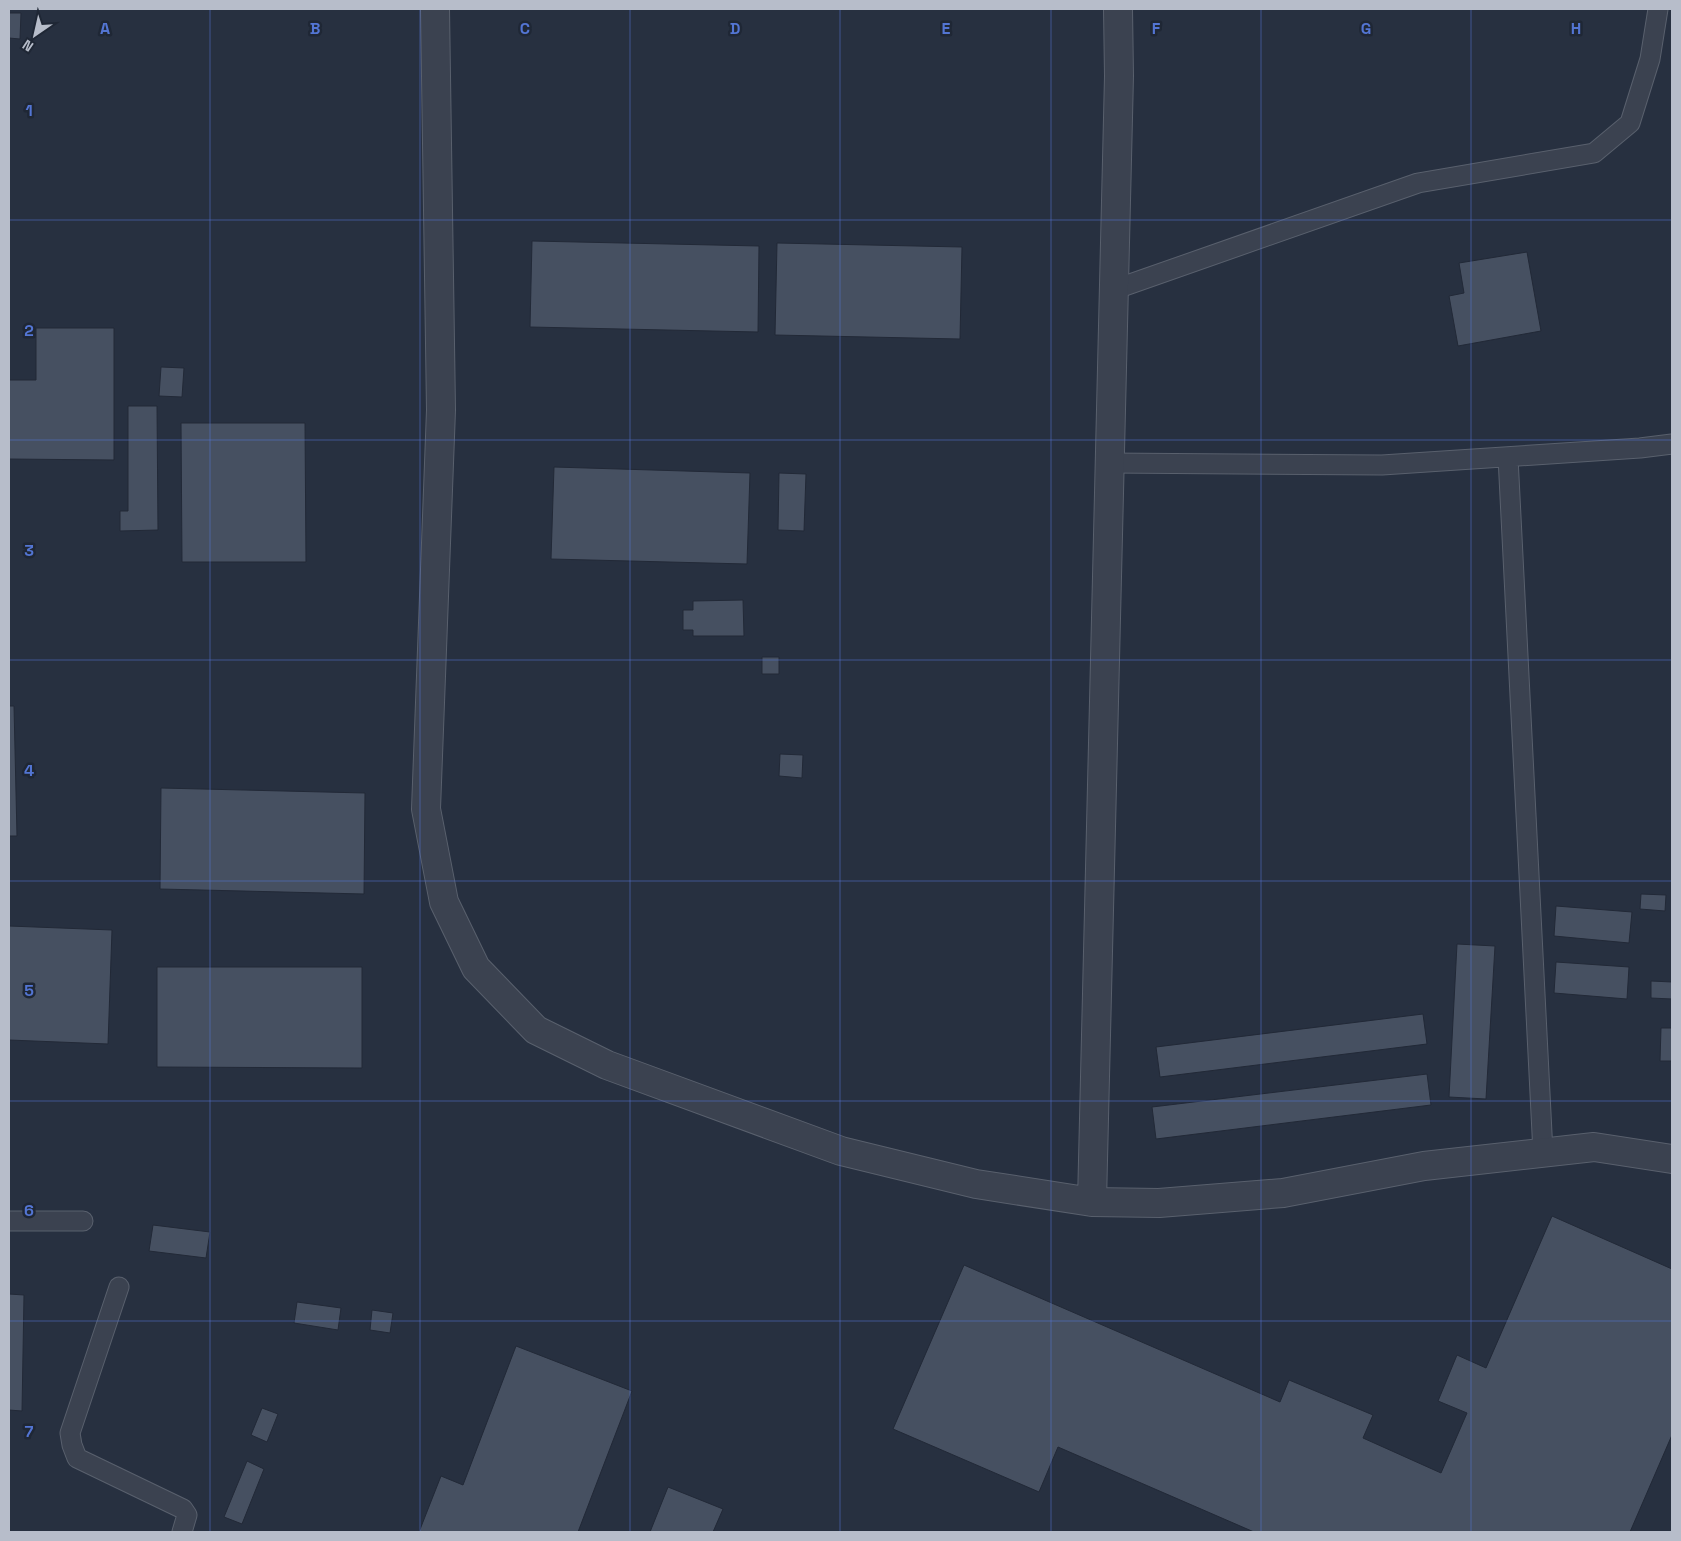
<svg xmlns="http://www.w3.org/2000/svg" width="1681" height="1541" font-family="'Space Grotesk',sans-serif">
  <rect width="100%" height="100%" fill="#273040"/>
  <path fill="#465061" stroke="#222937" d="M9,13H21L20,39L9,38Z
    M532,241L759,246L758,332L530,327Z
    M777,243L962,247L960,339L775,335Z
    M1527,252L1541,331L1458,346L1449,296L1464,293L1459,263Z
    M36,328H114V460L9,459V380H36Z
    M161,367L184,368L182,397L159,396Z
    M128,406H157L158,530L120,531V511H128Z
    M181,423H305L306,562H182Z
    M554,467L750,473L747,564L551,559Z
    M779,473L806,474L804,531L778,530Z
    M743,600L744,636H693V630H683V610H693V601Z
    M762,657H779V674H762Z
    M9,706H14L17,836H9Z
    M780,754L803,755L802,778L779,776Z
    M161,788L365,793L364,894L160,889Z
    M1641,894L1666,895L1665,911L1640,909Z
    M1556,906L1632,912L1629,943L1554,936Z
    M9,926L112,930L108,1044L9,1040Z
    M1457,944L1495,946L1486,1099L1449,1097Z
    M1556,962L1629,967L1627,999L1554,993Z
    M157,967H362V1068L157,1067Z
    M1651,981L1672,982V999L1651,998Z
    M1423,1014L1427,1044L1160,1077L1156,1047Z
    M1661,1028H1672V1061H1660Z
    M1427,1074L1431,1105L1156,1139L1152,1107Z
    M1552,1216L1672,1269V1435L1630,1532H1254L1058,1447L1039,1492L893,1429L964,1265L1280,1402L1289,1380L1373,1415L1363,1438L1441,1473L1467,1413L1438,1401L1457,1355L1486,1368Z
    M153,1225L210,1232L206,1258L149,1251Z
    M9,1294L24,1295L22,1411L9,1410Z
    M297,1302L341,1308L338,1330L294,1323Z
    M372,1310L393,1313L390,1333L370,1330Z
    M516,1346L632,1391L578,1532H419L441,1476L463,1485Z
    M262,1408L278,1414L267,1442L251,1435Z
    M247,1461L264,1469L242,1524L224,1517Z
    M668,1487L723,1509L713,1532H650Z"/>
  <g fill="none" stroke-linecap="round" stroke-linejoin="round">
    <defs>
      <path id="lane" d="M1113,290L1418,183L1594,153L1630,123L1650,59L1658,9
        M1508,457L1543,1153
        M1109,463L1382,465L1640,448L1672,444
        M9,1221H83
        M119,1287L70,1433L72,1445L77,1458L183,1509L187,1515L182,1532"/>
      <path id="street" d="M435,9L441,410L426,809L444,902L476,968L536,1030L607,1065L841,1151L976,1184L1092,1202L1159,1203L1283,1193L1424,1166L1594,1147L1672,1159
        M1092,1202L1119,76L1118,9"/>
    </defs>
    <use href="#lane" stroke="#59606d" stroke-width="21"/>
    <use href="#street" stroke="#59606d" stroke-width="30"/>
    <use href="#lane" stroke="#3b4250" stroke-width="19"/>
    <use href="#street" stroke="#3b4250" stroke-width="28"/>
  </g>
  <path fill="none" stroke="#5375d3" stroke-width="1" stroke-opacity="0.55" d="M210,9V1532M420,9V1532M630,9V1532M840,9V1532M1051,9V1532M1261,9V1532M1471,9V1532M9,220H1672M9,440H1672M9,660H1672M9,881H1672M9,1101H1672M9,1321H1672"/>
  <g font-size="16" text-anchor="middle" font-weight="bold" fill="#5375d3" stroke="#1f2735" stroke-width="5" stroke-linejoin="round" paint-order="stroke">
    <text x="105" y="34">A</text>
    <text x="315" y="34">B</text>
    <text x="525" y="34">C</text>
    <text x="735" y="34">D</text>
    <text x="946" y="34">E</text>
    <text x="1156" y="34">F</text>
    <text x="1366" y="34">G</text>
    <text x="1576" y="34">H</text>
    <text x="29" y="116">1</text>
    <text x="29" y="336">2</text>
    <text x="29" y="556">3</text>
    <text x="29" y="776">4</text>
    <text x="29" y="996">5</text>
    <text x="29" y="1216">6</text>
    <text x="29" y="1437">7</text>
  </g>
  <rect width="1681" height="1541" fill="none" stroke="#b7bdca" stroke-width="20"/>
  <g transform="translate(35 35) rotate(214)" stroke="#1f2735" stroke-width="4" paint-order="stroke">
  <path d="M0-4L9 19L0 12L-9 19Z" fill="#b7bdca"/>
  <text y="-8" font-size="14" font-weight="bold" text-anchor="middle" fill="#b7bdca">N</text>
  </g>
</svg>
